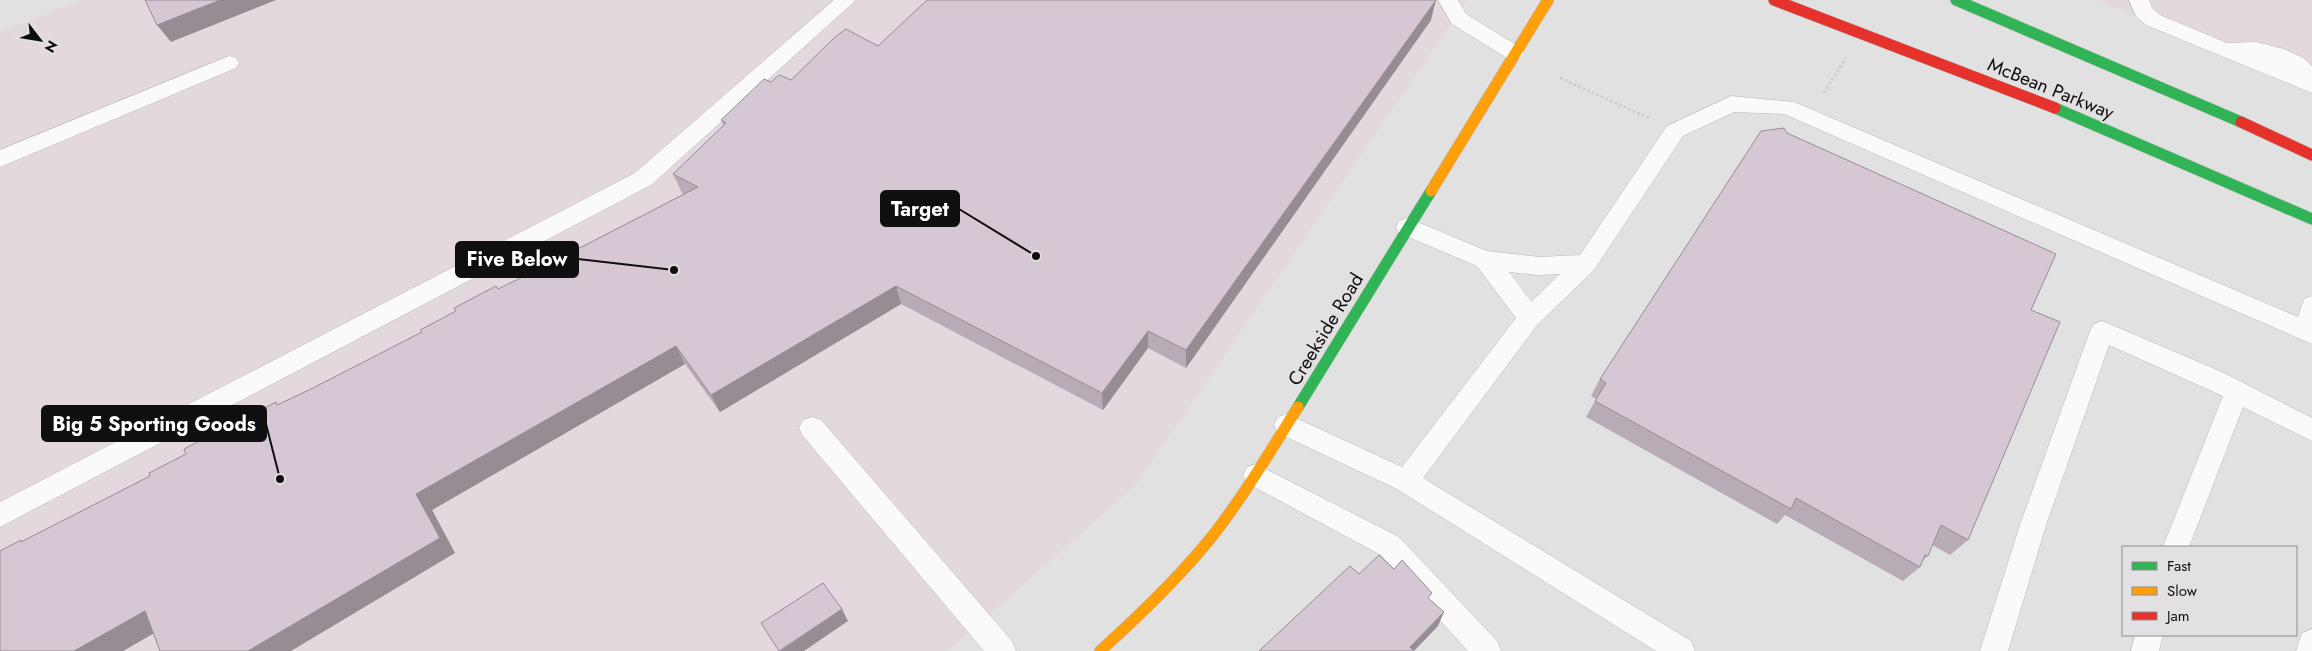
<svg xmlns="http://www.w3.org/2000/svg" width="2312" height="651" font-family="Jost,sans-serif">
  <rect width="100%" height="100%" fill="#e2e1e2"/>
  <path fill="#e4d8df" d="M81,0H1467L1136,485L948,651H0V32Z
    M2097,0H2312V93L2171,32Z"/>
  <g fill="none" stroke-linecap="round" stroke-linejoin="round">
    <defs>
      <path id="lane" d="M834,0H856L651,185L0,527V502L635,173Z
        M1438,0H1458L1466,14L1521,48L1524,53L1521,58L1514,60L1507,58L1452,24Z
        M2129,0H2149L2152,8L2160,15L2227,43L2256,42L2284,49L2303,58L2312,66V93L2146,25L2136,16Z
        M229,56L236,58L239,63L236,68L0,167V150Z
        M1731,96L1794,102L2298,317L2304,299L2312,296V344L1784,114L1734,112L1683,136L1594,270L1537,325L1423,478L1691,641L1695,651H1656L1397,489L1278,433L1274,425L1278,417L1287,414L1402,467L1516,318L1477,266L1399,233L1396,227L1399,221L1407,218L1415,221L1487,251L1540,257L1580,255L1667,126ZM1509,272L1540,275L1560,274L1531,302Z
        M2102,321L2222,372L2312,418V441L2243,407L2189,547H2163L2223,396L2109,345L2046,525L2008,651H1980L2020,525L2090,331L2094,324Z
        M812,417L821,420L1012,641L1016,651H984L803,436L799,428L803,420Z
        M1256,464L1399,537L1497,641L1501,651H1468L1381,555L1247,483L1243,475L1247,467Z
        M2312,629V651H2296L2302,633Z
        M2135,635H2163L2159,651H2131Z"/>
      <path id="fast" d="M1956,0L2241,122
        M2055,108L2312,219
        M1298,407L1431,191"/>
      <path id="slow" d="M1431,191L1548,0
        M1100,651C1140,615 1180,577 1214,534C1245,494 1271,450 1298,407"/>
      <path id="jam" d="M1774,0L2055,108
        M2241,122L2312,155"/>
    </defs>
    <use href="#lane" stroke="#b9b9b9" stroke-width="1"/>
    <use href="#fast" stroke="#b9b9b9" stroke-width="12"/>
    <use href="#slow" stroke="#b9b9b9" stroke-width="12"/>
    <use href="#jam" stroke="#b9b9b9" stroke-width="12"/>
    <path stroke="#cecdce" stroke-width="3" stroke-dasharray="2.5 2.5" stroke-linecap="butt" d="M1560,78L1649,118
      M1824,93L1846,58"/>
    <use href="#lane" fill="#fbfafb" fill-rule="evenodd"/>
    <use href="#fast" stroke="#30b455" stroke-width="11"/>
    <use href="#slow" stroke="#ff9f0a" stroke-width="11"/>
    <use href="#jam" stroke="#e5322d" stroke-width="11"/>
  </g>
  <path fill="#b7acb6" d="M1431,20L1186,368L1148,348L1103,410L901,304L720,412L685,364L432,510L455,553L154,633L123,651H0L23,541L150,476L279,404L309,390L422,332L498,289L535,271L684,194L682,193L673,174L724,126L721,120L771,82L791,80L878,46Z
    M1787,133L2031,310L1968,540L1950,555L1932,545L1928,556L1923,560L1920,567L1903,581L1785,515L1777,524L1586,417L1596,399L1591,396L1600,379Z"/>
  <path fill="#958c94" d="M220,0H276L171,42L157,25Z
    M1436,0L1431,20L1186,368V350Z
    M896,286L901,304L720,412L711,395Z
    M1148,331V348L1103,410L1102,393Z
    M676,346L685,364L432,510L455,553L291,651H248L416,494Z
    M842,609L848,621L804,651H780Z
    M145,611L168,625L123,651H74Z
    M1444,612L1438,626L1414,651L1410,647Z"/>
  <path fill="#d5c8d4" stroke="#958c94" d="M145,0H220L157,25Z
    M927,0H1436L1186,350L1148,331L1102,393L896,286L711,395L676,346L416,494L440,538L248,651H160L145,611L74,651H0V551L21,540V542L150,476L149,473L186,454L184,449L276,402L277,405L309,390L422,332L420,330L456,311L454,308L496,286L498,289L535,271L698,187L673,174L726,123L721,120L764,79L771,82L779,75L791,80L835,37L846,29L878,46Z
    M1784,128L1787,133L2056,254L2031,310L2060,322L1968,540L1941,525L1928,556L1925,555L1920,567L1796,498L1791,509L1595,401L1606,383L1600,379L1761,131Z
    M1379,555L1394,569L1402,560L1432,593L1428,598L1444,612L1410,647L1414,651H1259L1350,566L1359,574Z
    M823,583L842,609L779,651L761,623Z"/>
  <g text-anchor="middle" stroke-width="4" stroke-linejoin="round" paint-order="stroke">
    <g font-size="19" fill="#100f0f" stroke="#e3e0e3">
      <text transform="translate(2051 88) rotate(22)" y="7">McBean Parkway</text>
      <text transform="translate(1325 329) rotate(-59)" y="7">Creekside Road</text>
    </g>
  </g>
  <path fill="none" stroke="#100f0f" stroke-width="2" d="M1036 256L959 209M674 270L578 259M280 479L266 424"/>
  <g fill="#100f0f" stroke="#e3e0e3" stroke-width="2">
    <circle cx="1036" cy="256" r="5"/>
    <circle cx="674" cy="270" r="5"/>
    <circle cx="280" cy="479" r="5"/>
  </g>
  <g fill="#100f0f" stroke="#100f0f" stroke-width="2">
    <rect x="881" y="191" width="78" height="35" rx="5"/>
    <rect x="456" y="242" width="122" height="35" rx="5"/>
    <rect x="42" y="406" width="224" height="35" rx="5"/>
  </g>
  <g font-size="20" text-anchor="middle" font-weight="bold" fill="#fff">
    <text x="920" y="216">Target</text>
    <text x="517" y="266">Five Below</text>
    <text x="154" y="431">Big 5 Sporting Goods</text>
  </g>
  <rect x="2122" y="546" width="175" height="90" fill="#e3e0e3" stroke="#8f8c8e"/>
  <rect x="2132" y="562" width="25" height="8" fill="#30b455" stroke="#8f8c8e"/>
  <text x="2167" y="571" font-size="15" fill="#100f0f">Fast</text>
  <rect x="2132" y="587" width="25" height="8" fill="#ff9f0a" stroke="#8f8c8e"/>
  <text x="2167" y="596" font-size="15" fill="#100f0f">Slow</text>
  <rect x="2132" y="612" width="25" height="8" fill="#e5322d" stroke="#8f8c8e"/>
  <text x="2167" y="621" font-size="15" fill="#100f0f">Jam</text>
  <g transform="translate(40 40) rotate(121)" stroke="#e3e0e3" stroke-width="4" paint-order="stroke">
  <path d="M0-4L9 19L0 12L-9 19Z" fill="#100f0f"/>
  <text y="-8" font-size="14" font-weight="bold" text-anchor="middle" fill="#100f0f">N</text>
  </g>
</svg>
